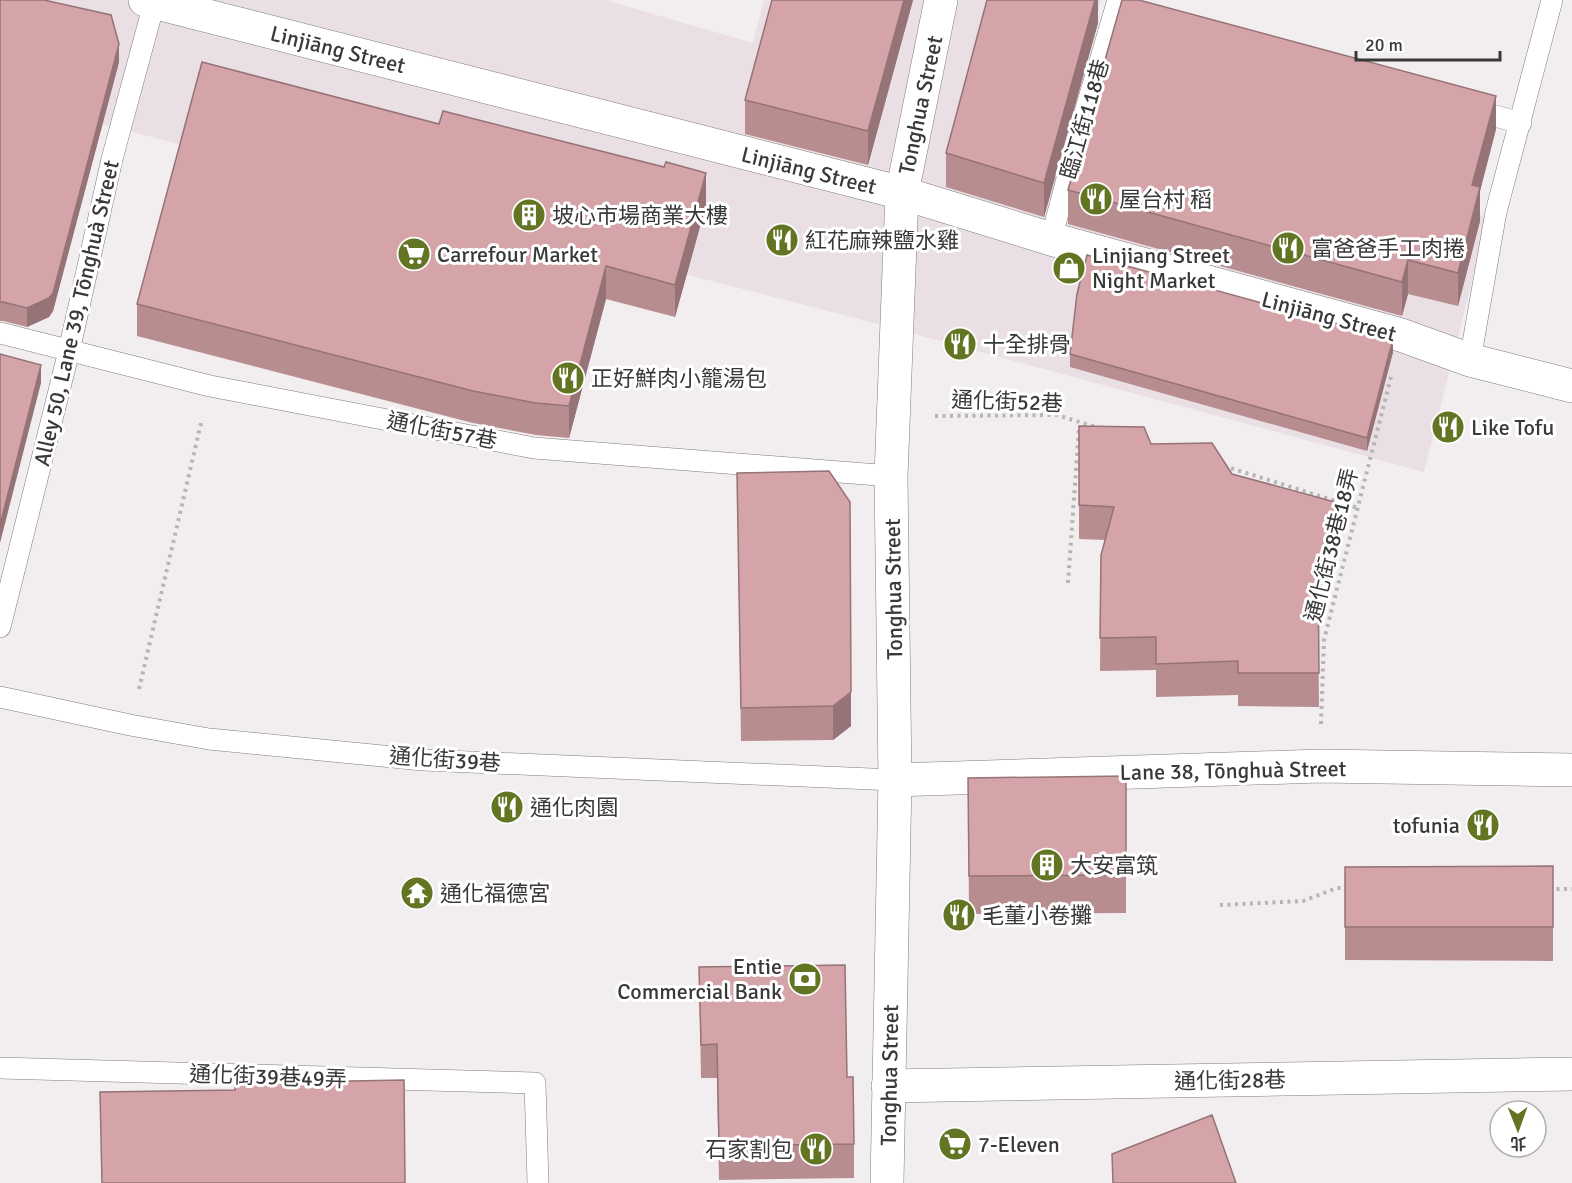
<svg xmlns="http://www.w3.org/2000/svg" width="1572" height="1183" font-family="Signika,'Noto Sans TC',sans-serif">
  <rect width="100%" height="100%" fill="#f2eef0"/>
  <path fill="#e9dfe4" d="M0,0H605L753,43L764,0H1101L1073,114L1488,217L1424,472L863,320L0,98Z"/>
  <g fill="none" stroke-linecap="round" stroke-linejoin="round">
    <defs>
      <path id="lane" d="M1469,109L1521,123
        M1051,239L1085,112L1118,0
        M0,333L210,386L534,448L891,476
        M1470,360L1496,212L1552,0
        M0,627L69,351L112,159L155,0
        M0,697L130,725L209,739L423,760L895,780
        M0,1068L535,1083L538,1183"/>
      <path id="street" d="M145,0L902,193L1051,239L1401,335L1470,360L1572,386
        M895,780L1320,766L1572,770
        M888,1086L1572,1074"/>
      <path id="secondary" d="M887,1183L895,780L891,476L902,193L941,0"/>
    </defs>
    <use href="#lane" stroke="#7e7b7c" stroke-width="22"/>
    <use href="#street" stroke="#7e7b7c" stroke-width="34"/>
    <use href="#secondary" stroke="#7e7b7c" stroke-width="34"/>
    <path stroke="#b7b4b6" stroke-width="4" stroke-dasharray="3 4.5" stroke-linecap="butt" d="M935,416L1057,415L1099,428
      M1224,466L1358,508
      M1068,583L1079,428
      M139,689L202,419
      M1321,724L1324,640L1391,377
      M1549,889H1572
      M1220,905L1303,901L1337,888H1349"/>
    <use href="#lane" stroke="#fff" stroke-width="21"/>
    <use href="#street" stroke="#fff" stroke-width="33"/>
    <use href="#secondary" stroke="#fff" stroke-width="33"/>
  </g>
  <path fill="#b78d90" d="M0,0L119,62L53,311L49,317L27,327L3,321H0Z
    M772,0H913L868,165L745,134V100Z
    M1098,0V23L1044,217L946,187V153Z
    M1496,129L1480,191V221L1458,306L1408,294L1402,316L1068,224V190Z
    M706,205L675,317L606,299L569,438L536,435L473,423L137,336V304Z
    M1393,352L1367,451L1070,367V354Z
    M1079,426L1151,444L1232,474L1335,536L1318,598L1319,707L1238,706V695L1156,697V670L1100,671L1101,555L1105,540L1079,539Z
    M737,473L851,726L833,740L741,741Z
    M1126,776V913L969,914L968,778Z
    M1553,866V961L1345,960V867Z
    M699,967L847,1077L854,1144V1178L719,1180L717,1078H701Z"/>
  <path fill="#957376" d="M904,0H913L868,165V131Z
    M1095,0H1098V23L1044,217V183Z
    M119,44V62L53,311L49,317L27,327V308Z
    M1496,96V129L1480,191V221L1458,306V273L1472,185Z
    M706,173V205L675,317V285Z
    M1408,260V294L1402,316V282Z
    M606,266V299L569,438V406Z
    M1393,339V352L1367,451V438Z
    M41,365V383L0,543V525Z
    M1335,502V536L1318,599V565Z
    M851,692V726L833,740V706Z"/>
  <path fill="#d5a4a8" stroke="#957376" stroke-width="1.5" d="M0,0H44L111,15L119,44L53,293L49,298L27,308L3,302H0Z
    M772,0H904L868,131L745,100Z
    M987,0H1095L1044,183L946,153Z
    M1122,0H1139L1496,96L1472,185L1480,187L1458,273L1408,260L1402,282L1068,190Z
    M202,62L439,124L443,111L664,167L666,162L706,173L675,285L606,266L569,406L536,403L473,391L137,304Z
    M1087,255L1393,339L1367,438L1070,354L1077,294Z
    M0,354L41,365L0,525Z
    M1079,426L1144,427L1151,444L1212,443L1232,474L1335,502L1318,565L1319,673H1238V661L1156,664V637L1100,638L1101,555L1114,507L1079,505Z
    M829,471L850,502L851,692L833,706L741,708L737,473Z
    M1126,776V875L969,876L968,778Z
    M1553,866V927H1345V867Z
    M845,965L847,1077H853L854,1144L719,1146L717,1044L701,1045L699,967Z
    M404,1080L405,1183H102L100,1092L235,1090V1083Z
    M1212,1115L1236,1183H1113L1112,1154Z"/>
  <defs>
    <symbol id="restaurant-disc" viewBox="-11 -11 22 22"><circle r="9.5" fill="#637523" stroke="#fff"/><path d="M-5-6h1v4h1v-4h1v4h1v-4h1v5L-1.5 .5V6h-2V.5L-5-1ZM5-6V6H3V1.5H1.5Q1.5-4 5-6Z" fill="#fff"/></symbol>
    <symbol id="building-disc" viewBox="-11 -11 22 22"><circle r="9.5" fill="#637523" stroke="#fff"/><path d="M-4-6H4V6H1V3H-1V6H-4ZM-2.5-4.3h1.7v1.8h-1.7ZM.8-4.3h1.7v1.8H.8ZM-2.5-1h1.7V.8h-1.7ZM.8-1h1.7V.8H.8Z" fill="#fff"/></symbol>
    <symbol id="supermarket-disc" viewBox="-11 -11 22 22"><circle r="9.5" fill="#637523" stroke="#fff"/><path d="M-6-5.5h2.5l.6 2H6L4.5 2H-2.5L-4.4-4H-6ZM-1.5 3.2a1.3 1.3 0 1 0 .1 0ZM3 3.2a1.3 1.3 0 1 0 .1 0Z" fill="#fff"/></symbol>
    <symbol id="shop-disc" viewBox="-11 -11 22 22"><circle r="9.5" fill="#637523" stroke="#fff"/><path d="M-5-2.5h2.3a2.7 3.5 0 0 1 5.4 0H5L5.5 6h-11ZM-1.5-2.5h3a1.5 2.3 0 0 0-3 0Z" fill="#fff"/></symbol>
    <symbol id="temple-disc" viewBox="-11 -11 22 22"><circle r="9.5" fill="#637523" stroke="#fff"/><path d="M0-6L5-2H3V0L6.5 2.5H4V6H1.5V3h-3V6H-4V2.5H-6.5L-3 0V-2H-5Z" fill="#fff"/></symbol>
    <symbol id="bank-disc" viewBox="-11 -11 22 22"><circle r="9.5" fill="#637523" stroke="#fff"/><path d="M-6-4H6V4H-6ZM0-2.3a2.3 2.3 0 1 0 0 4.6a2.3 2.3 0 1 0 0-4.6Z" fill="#fff"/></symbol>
  </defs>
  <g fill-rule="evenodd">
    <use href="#restaurant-disc" x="1077" y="180" width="38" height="38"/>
    <use href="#building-disc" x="510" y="196" width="38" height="38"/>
    <use href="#restaurant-disc" x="763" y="221" width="38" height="38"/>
    <use href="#restaurant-disc" x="1269" y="229" width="38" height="38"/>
    <use href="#supermarket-disc" x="395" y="235" width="38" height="38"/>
    <use href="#shop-disc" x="1050" y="249" width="38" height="38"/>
    <use href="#restaurant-disc" x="941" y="325" width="38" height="38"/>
    <use href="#restaurant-disc" x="549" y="359" width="38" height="38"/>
    <use href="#restaurant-disc" x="1429" y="408" width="38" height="38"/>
    <use href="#restaurant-disc" x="488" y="788" width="38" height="38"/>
    <use href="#restaurant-disc" x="1464" y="806" width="38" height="38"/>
    <use href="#building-disc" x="1028" y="846" width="38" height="38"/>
    <use href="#temple-disc" x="398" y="874" width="38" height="38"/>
    <use href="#restaurant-disc" x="940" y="896" width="38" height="38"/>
    <use href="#bank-disc" x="786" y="960" width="38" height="38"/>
    <use href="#supermarket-disc" x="936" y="1125" width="38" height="38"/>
    <use href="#restaurant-disc" x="797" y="1130" width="38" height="38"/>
  </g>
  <g text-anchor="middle" stroke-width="6" stroke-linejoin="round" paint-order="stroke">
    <g font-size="22" fill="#3a3939" stroke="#fff">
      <text transform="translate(338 49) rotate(14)" y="8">Linjiāng Street</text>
      <text transform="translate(920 105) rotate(-78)" y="8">Tonghua Street</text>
      <text transform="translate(1084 119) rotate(-74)" y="8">臨江街118巷</text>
      <text transform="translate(809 170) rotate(14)" y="8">Linjiāng Street</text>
      <text transform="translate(76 313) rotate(-77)" y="8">Alley 50, Lane 39, Tōnghuà Street</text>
      <text transform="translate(1329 316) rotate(15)" y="8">Linjiāng Street</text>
      <text transform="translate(1007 401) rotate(2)" y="8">通化街52巷</text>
      <text transform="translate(442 430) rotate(11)" y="8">通化街57巷</text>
      <text transform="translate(1331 545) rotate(-76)" y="8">通化街38巷18弄</text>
      <text transform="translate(893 589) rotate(-91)" y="8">Tonghua Street</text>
      <text transform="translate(445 759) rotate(4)" y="8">通化街39巷</text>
      <text transform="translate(1233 770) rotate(-1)" y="8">Lane 38, Tōnghuà Street</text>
      <text transform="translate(889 1075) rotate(-89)" y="8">Tonghua Street</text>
      <text transform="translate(268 1076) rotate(2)" y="8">通化街39巷49弄</text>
      <text transform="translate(1230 1080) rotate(-1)" y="8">通化街28巷</text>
    </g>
    <g font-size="22" fill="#3a3939" stroke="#fff" text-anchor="start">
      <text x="1119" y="207">屋台村 稻</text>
      <text x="552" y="223">坡心市場商業大樓</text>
      <text x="805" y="248">紅花麻辣鹽水雞</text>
      <text x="1311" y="256">富爸爸手工肉捲</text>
      <text x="437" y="262">Carrefour Market</text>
      <text x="1092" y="263">Linjiang Street<tspan x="1092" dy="25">Night Market</tspan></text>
      <text x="983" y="352">十全排骨</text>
      <text x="591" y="386">正好鮮肉小籠湯包</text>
      <text x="1471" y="435">Like Tofu</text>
      <text x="530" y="815">通化肉園</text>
      <text x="1460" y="833" text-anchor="end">tofunia</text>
      <text x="1070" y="873">大安富筑</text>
      <text x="440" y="901">通化福德宮</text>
      <text x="982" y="923">毛董小卷攤</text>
      <text x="782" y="974" text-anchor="end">Entie<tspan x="782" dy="25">Commercial Bank</tspan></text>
      <text x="978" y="1152">7-Eleven</text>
      <text x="793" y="1157" text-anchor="end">石家割包</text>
    </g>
  </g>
  <g transform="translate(1518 1129) rotate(179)"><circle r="28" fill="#ffffff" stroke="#b0b0b0" stroke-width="1.5"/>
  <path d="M0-4.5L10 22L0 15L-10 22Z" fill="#637523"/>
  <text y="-9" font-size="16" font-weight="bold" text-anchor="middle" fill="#3a3939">北</text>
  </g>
  <path d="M1356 51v9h144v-9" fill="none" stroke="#3a3939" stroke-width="3"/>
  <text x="1365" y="51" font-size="18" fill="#3a3939" stroke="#ffffff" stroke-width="4.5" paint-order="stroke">20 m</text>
</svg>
